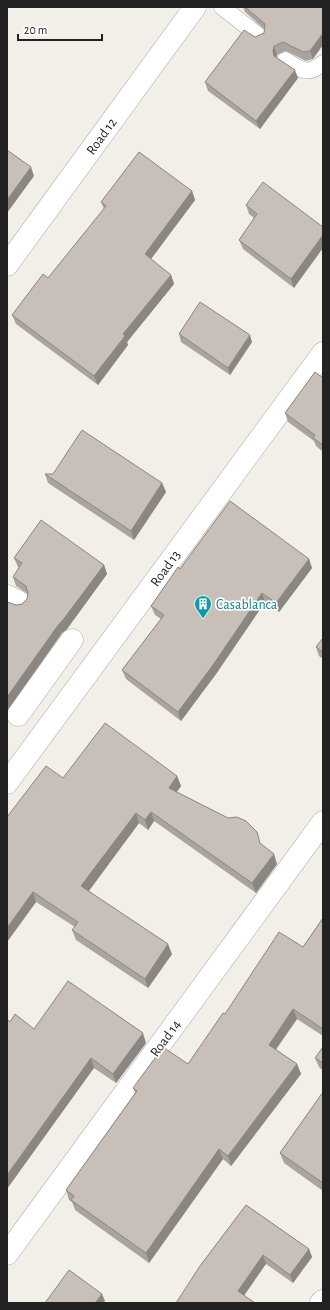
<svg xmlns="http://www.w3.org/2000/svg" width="330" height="1310" font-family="'Alegreya Sans',sans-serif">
  <rect width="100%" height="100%" fill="#f2efe9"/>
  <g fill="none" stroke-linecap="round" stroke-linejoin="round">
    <defs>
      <path id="lane" d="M222,7L259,36
        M285,60C301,70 308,76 323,63"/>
      <path id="street" d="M7,265L195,7
        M7,596L19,602
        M18,715L72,640
        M7,783L323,353
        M7,1254L323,822
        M321,1303L323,1301"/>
    </defs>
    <use href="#lane" stroke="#a9a9a9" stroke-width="17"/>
    <use href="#street" stroke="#a9a9a9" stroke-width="23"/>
    <use href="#lane" stroke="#fff" stroke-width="16"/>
    <use href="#street" stroke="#fff" stroke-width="22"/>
  </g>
  <path fill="#aba49e" d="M243,7H323L313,59L306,61L286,51L277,55L276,58L298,78L260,129L208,91L205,82L255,37L264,33V29L245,12Z
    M192,191L195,200L151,259L171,275L174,284L127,342L128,345L98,385L16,324L12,315L48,278L104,209L101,202Z
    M246,205L323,227L294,288L243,249L239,240L254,218L249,214Z
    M179,334L252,342L230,375L181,342Z
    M323,378V452L316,446L314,441L288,422L285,413Z
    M45,474L162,483L166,492L134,540L48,483Z
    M14,558L104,565L107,574L67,629L62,633L7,711V602L16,605L22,604L27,599L28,594L16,586L13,577L19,568L18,567Z
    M309,559L312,568L279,612L265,602L216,674L181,721L126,679L122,670L161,619L155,615L151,606L180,569Z
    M323,638V659L319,656L316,647Z
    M177,776L181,786L177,792L261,844L277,864L256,893L154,821L148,830L139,823L89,891L172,954L148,988L76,940L72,930L75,927L36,902L7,942V817L63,778Z
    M323,918V1036L297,1019L276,1050L297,1064L301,1074L231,1166L223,1159L149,1263L75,1210L72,1202L69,1200L66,1190L135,1093L133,1088L188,1064L225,1014L303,947Z
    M10,1022L34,1029L146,1043L116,1083L94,1068Z
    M323,1047V1071L319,1067L315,1058Z
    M323,1092V1191L284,1163L280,1153Z
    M246,1205L309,1249L312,1257L293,1283L266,1264L200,1266Z"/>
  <path fill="#8b8681" d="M323,33V45L313,59L310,51Z
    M274,46L277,55L276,59L274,56L273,51Z
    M295,70L298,78L260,129L256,121Z
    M31,167L34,176L7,213V200Z
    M192,191L195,200L148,263L145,254Z
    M323,235V248L294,288L291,279Z
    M171,275L174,284L127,342L128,345L98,385L94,376L123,334Z
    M250,335L252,342L230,375L228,368Z
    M162,483L166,492L134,540L131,531Z
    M309,559L312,568L279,612L276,603Z
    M104,565L107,574L67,629L62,633L7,711V697L59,624Z
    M262,593L265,602L216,674L181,721L178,712Z
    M177,776L181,786L172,797L169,788Z
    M151,812L154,821L148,830L145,820Z
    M136,813L139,823L85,896L81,886Z
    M274,854L277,864L256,893L252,883Z
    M33,892L36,902L7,942V928Z
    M168,944L172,954L148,988L145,979Z
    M293,1009L297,1019L272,1054L269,1045Z
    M143,1033L146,1043L116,1083L113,1074Z
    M91,1058L94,1068L7,1189V1175Z
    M297,1064L301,1074L231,1166L228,1156Z
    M219,1149L223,1159L149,1263L146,1253Z
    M309,1249L312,1257L293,1283L290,1275Z
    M263,1255L266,1264L241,1300L238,1291Z
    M102,1294L105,1301L103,1303H95Z"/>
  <path fill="#c7bfb8" stroke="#8b8681" d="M245,7H323V33L310,51L303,52L283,42L274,46L273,51L274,56L295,70L256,121L205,82L244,30L255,37L264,33L265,24Z
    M7,150L31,167L7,200Z
    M139,152L192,191L145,254L171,275L123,334L125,336L94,376L12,315L43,274L48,278L106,206L101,202Z
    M263,182L323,227V235L291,279L239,240L257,214L246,205Z
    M200,302L250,335L228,368L179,334Z
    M315,372L323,378V445L313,438L315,435L285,413Z
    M82,430L162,483L131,531L45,474H53Z
    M230,501L309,559L276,603L262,593L213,665L178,712L122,670L164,615L151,606L178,567L180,569Z
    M41,520L104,565L63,620L59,624L7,697V602L16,605L22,604L27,599L28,593L26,586L13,577L22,563L14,558Z
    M323,638V652L316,647Z
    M105,723L177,776L169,788L228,818L237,817L246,821L257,832L260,843L274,854L252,883L151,812L145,820L136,813L81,886L168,944L145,979L72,930L78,922L33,892L7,928V817L46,766L63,778Z
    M323,918V1029L293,1009L269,1045L297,1064L228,1156L219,1149L146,1253L71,1200L74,1196L66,1190L137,1091L133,1088L163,1047L188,1064L223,1013L225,1014L279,932L303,947Z
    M68,981L143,1033L113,1074L91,1058L7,1175V1019L10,1022L15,1014L34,1029Z
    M323,1047V1063L315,1058Z
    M323,1092V1183L280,1153Z
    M246,1205L309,1249L290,1275L263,1255L238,1291L255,1303H176L200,1266Z
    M69,1270L102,1294L95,1303H45Z"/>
  <defs>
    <symbol id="building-pin" viewBox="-11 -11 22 30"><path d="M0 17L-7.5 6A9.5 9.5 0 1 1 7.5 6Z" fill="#0f9aa8" stroke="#fff"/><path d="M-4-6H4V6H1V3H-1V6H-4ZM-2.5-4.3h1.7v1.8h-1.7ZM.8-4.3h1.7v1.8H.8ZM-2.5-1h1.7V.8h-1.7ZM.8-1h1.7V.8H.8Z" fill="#fff"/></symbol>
  </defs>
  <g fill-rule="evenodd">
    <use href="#building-pin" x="193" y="594" width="20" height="27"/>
  </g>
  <g text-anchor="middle" stroke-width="3.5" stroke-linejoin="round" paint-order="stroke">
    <g font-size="14" fill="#222" stroke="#fff">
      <text transform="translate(101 136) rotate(-54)" y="5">Road 12</text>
      <text transform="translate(165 568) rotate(-54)" y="5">Road 13</text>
      <text transform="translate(165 1038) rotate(-54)" y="5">Road 14</text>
    </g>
    <g font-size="14" fill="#0d838f" stroke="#fff" text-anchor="start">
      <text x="216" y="609">Casablanca</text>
    </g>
  </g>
  <rect width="330" height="1310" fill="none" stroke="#222222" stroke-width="16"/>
  <path d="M18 34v6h84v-6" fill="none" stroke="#222222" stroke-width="2"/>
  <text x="24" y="34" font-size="12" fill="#222222" stroke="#ffffff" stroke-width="3" paint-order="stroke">20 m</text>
</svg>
